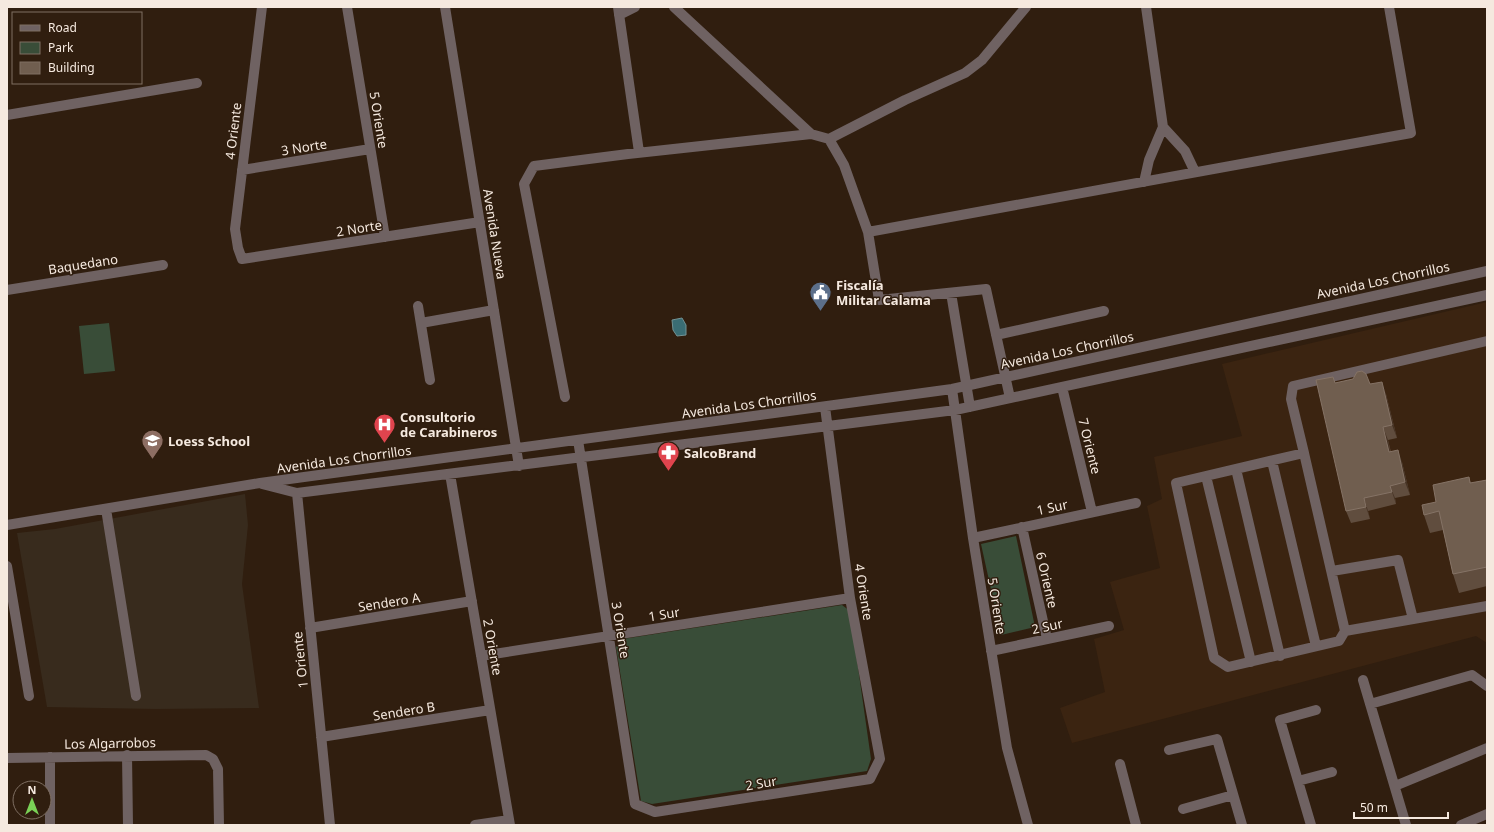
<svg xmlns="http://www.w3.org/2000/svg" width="1494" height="832" font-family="'Noto Sans',sans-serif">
  <rect width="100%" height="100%" fill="#301e0f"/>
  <path fill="#3b2411" d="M1487,302V643L1476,636L1072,743L1060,708L1105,692L1094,639L1124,630L1110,582L1160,568L1147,506L1162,499L1154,457L1242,436L1222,364Z"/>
  <path fill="#382b1d" d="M245,494L248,525L242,584L259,708L156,709L47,707L17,533L55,529Z"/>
  <path fill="#394d38" d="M109,323L115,371L84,374L79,326Z
    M1016,536L1035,627L1001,635L981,544Z
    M842,605L850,611L871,759L867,771L652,804L641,801L616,647L623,639Z"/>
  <path fill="#3a6d74" stroke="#729294" d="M682,318L686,325V335L677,336L673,330L672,320Z"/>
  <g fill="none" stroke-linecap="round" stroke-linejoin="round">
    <path stroke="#6f6262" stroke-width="10" d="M262,7L235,229L238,248L242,259L480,222
      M347,7L385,237
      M445,7L519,466
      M618,7L639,152
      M674,7L811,134
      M1146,7L1163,127L1185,151L1195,172
      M619,15L635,7
      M7,115L197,83
      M829,139L905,100L965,73L982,60L1026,7
      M242,170L370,149
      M1144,182L1149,160L1163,127
      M868,232L879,300L986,289L1010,398
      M7,290L163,265
      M951,293L970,407
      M418,306L430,380
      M421,323L494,310
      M996,335L1104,311
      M1062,387L1092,512
      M952,389L973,538L1007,748L1028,825
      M565,397L524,184L534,166L628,154L811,134L829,139L844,165L868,232L1411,133L1389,7
      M578,440L635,804L655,812L870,779L880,759L850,598L825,407
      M1304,453L1345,631L1339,641L1228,667L1214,658L1176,483Z
      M1304,453L1291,399L1293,386L1487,341
      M1272,461L1316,646
      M1236,469L1280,656
      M450,474L510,825
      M1206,476L1251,662
      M262,484L297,493L955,410L1487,295
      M297,493L330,825
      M106,509L136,696
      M7,525L260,483L952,389L1487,271
      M1022,527L1047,639
      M973,538L1136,503
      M7,566L29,696
      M1332,571L1398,560L1413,619
      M310,628L472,601
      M1345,631L1487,606
      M991,651L1109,626
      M481,656L850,598
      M1363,680L1406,825
      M1370,704L1472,675L1487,686
      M321,737L490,710
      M1169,750L1217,739L1242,825
      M127,755L128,825
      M7,758L206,755L213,759L218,769L219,825
      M1120,764L1136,825
      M1298,781L1332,772
      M1395,786L1487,748
      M1183,809L1233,795
      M50,825V757
      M475,825L509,820
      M1311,825L1280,720L1316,710
      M1461,825L1487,814"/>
  </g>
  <path fill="#604d3e" d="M1336,383L1370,384L1386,394L1397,438L1388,440L1391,452L1402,462L1410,495L1395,498L1396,504L1368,511L1370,519L1351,523L1346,511Z
    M1469,477L1471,483L1487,480V586L1459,593L1453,574L1443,530L1430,533L1424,515L1436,502Z"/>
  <path fill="#463324" d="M1382,382L1386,394L1397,438L1392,425Z
    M1383,427L1388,440L1393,464L1389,452Z
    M1398,450L1402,462L1410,495L1405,482Z
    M1390,486L1395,498L1396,504Z
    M1364,498L1368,511L1370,519L1366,507Z"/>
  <path fill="#705e4f" stroke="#857366" d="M1362,371L1366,374L1370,384L1382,382L1392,425L1383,427L1389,452L1398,450L1405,482L1390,486L1392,492L1364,498L1366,507L1346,511L1316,380L1333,377L1335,383L1353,379L1357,372Z
    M1469,477L1470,483L1487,480V567L1453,574L1439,511L1424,515L1422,505L1436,502L1433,485Z"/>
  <defs>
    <symbol id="civic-pin" viewBox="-11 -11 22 30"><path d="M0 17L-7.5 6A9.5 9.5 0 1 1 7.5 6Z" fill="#5c6f8a" stroke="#301e0f"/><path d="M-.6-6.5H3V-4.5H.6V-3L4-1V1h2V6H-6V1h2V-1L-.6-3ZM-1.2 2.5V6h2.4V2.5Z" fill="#fff"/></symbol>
    <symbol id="hospital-pin" viewBox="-11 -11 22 30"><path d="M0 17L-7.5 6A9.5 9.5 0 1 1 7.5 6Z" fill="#e0444e" stroke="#301e0f"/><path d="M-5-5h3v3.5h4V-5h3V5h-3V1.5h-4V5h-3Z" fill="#fff"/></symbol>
    <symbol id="school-pin" viewBox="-11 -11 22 30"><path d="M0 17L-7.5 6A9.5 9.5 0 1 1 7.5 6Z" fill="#8d6e63" stroke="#301e0f"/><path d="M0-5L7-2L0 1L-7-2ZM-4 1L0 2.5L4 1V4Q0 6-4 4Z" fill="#fff"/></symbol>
    <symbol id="pharmacy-pin" viewBox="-11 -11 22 30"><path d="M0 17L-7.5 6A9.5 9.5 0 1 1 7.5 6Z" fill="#e0444e" stroke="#301e0f"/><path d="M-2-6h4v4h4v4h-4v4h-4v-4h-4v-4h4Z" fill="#fff"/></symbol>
  </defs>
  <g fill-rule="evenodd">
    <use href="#civic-pin" x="808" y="280" width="25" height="34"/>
    <use href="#hospital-pin" x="372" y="412" width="25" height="34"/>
    <use href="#school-pin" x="140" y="428" width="25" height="34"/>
    <use href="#pharmacy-pin" x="656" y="440" width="25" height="34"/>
  </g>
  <g text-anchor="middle" stroke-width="3" stroke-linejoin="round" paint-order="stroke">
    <g font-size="13" fill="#f5e9df" stroke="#301e0f">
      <text transform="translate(379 120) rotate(81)" y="5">5 Oriente</text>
      <text transform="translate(233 131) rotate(-83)" y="5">4 Oriente</text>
      <text transform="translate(304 147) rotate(-9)" y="5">3 Norte</text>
      <text transform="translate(359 228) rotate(-9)" y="5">2 Norte</text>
      <text transform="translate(495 234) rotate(81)" y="5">Avenida Nueva</text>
      <text transform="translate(83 264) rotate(-9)" y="5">Baquedano</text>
      <text transform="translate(1383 280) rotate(-12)" y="5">Avenida Los Chorrillos</text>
      <text transform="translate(1067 350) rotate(-12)" y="5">Avenida Los Chorrillos</text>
      <text transform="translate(749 404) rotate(-8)" y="5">Avenida Los Chorrillos</text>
      <text transform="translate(1090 446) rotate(76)" y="5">7 Oriente</text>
      <text transform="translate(344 459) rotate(-8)" y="5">Avenida Los Chorrillos</text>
      <text transform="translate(1052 507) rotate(-12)" y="5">1 Sur</text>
      <text transform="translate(1047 580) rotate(77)" y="5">6 Oriente</text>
      <text transform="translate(864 592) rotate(81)" y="5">4 Oriente</text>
      <text transform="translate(389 602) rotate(-9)" y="5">Sendero A</text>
      <text transform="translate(997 606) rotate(81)" y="5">5 Oriente</text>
      <text transform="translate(664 614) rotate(-9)" y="5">1 Sur</text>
      <text transform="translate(1047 626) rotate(-12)" y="5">2 Sur</text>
      <text transform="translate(621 630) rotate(81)" y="5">3 Oriente</text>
      <text transform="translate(493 647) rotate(80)" y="5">2 Oriente</text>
      <text transform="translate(300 660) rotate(-96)" y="5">1 Oriente</text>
      <text transform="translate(404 711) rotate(-9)" y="5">Sendero B</text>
      <text transform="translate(110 743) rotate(-1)" y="5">Los Algarrobos</text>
      <text transform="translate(761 783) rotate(-9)" y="5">2 Sur</text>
    </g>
    <g font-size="13" font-weight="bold" fill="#f5e9df" stroke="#301e0f" text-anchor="start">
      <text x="836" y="290">Fiscalía<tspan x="836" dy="15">Militar Calama</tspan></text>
      <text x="400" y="422">Consultorio<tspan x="400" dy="15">de Carabineros</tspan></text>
      <text x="168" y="446">Loess School</text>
      <text x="684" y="458">SalcoBrand</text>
    </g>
  </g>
  <rect width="1494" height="832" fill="none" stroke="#f5e9df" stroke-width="16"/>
  <rect x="12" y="12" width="130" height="72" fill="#301e0f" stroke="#7f6f62"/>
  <rect x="20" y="25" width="20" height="6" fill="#6f6262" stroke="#7f6f62"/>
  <text x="48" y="32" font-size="12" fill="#f5e9df">Road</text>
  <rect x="20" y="42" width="20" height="12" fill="#394d38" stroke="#7f6f62"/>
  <text x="48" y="52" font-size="12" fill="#f5e9df">Park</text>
  <rect x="20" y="62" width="20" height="12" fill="#705e4f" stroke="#7f6f62"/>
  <text x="48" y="72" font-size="12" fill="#f5e9df">Building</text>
  <g transform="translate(32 800)"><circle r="19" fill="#301e0f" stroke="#7f6f62"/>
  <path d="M0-3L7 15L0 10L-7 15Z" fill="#7ad156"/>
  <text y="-6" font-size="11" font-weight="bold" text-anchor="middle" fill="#f5e9df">N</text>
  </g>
  <path d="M1354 812v6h94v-6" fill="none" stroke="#f5e9df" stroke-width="2"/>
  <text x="1360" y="812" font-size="12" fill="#f5e9df" stroke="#301e0f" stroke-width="3" paint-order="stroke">50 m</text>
</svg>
